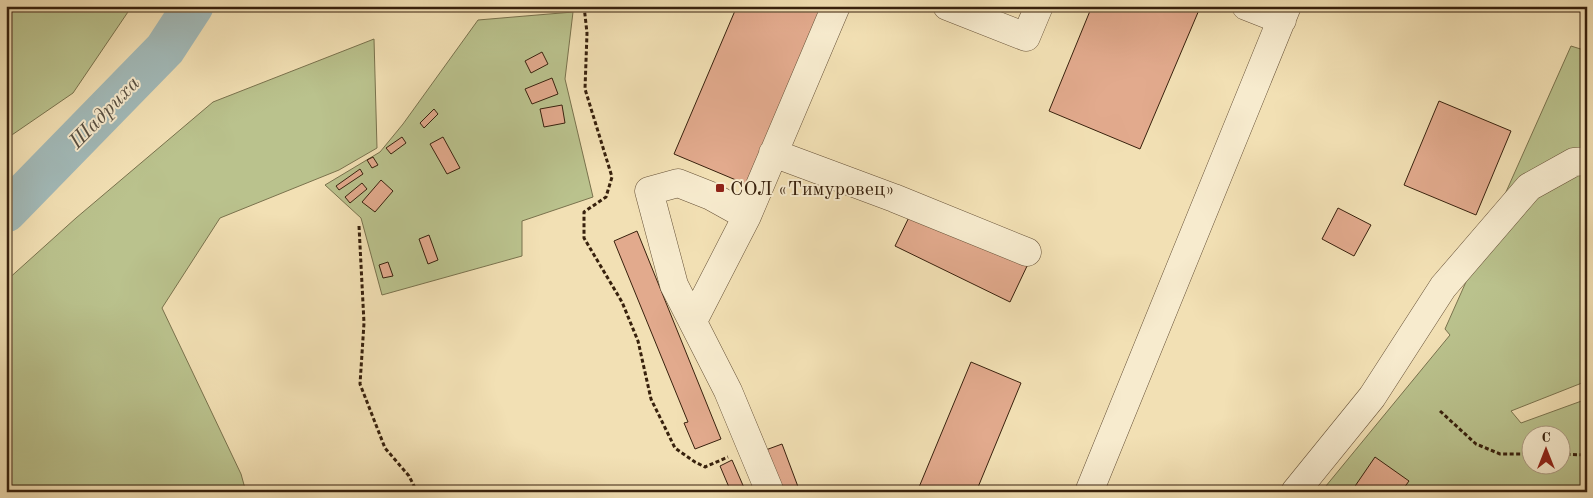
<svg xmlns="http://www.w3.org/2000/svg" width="1593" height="498" font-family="'Old Standard TT',serif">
  <rect width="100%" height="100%" fill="#f2e0b4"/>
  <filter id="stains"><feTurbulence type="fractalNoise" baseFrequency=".004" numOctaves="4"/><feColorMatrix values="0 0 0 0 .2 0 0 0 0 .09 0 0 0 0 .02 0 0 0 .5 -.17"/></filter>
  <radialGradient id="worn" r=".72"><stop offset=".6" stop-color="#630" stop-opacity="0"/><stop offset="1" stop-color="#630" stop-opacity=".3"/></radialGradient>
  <path fill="#bac28d" stroke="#79724d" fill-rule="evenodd" d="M6,6H132L73,93L6,139Z
    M573,12L565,79L593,197L522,221V256L382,295L361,218L325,185L380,152L403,124L478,20Z
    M374,39L377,148L339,170L220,218L162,308L241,474L246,492H6V281L76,218L213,102Z
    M1571,46L1587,51V381L1511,411L1521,423L1587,399V492H1321L1450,335L1445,329ZM1530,436H1560V466H1530Z"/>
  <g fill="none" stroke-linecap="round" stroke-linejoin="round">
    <path stroke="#a2bab9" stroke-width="41" d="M6,212L165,49L193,6"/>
  </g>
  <path fill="#e2aa8d" stroke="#38210d" d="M737,6H831L755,188L674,154Z
    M1092,6H1190L1199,10L1140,149L1049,111Z
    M542,52L548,64L531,73L525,61Z
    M552,78L558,94L532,104L525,89Z
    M1439,101L1511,131L1476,215L1404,185Z
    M562,105L565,123L544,127L540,109Z
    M434,109L438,114L424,128L420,123Z
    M402,137L406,143L391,154L386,148Z
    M443,137L460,168L447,174L430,144Z
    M373,157L378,165L372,168L367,160Z
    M360,169L363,174L339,190L336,186Z
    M381,180L393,191L375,212L362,202Z
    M362,183L367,189L350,203L345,197Z
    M1338,208L1371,225L1354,256L1322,239Z
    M913,209L1028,264L1010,302L895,246Z
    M637,231L721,439L695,449L684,423L688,422L614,241Z
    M429,235L438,260L428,264L419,239Z
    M388,262L393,276L383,278L379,265Z
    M971,362L1021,383L976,492H917Z
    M782,444L800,492H779L763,451Z
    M1375,457L1409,481L1401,492H1351Z
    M732,460L745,490L741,492H731L720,466Z"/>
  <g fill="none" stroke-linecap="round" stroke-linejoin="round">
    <defs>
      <path id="minor" d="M947,6L1026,37L1039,6
        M1246,6L1282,20
        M773,153L894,198L1027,252
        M747,216L836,6
        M693,321L747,216L711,196L678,183L649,191L674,285L728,391L770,492
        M1089,492L1287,6
        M1295,492L1372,397L1443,287L1529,187L1574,162L1587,161"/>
    </defs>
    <use href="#minor" stroke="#665137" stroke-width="29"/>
    <path stroke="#38210d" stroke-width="3" stroke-dasharray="4 2.5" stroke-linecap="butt" d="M584,6L587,33L585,89L612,177L606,197L584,212V238L622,302L638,341L651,399L675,448L695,462L705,467L728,457
      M359,226L364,323L360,384L385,448L409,476L417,492
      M1440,411L1476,444L1500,454H1530
      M1560,454L1587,455"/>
    <use href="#minor" stroke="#f7ebce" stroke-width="28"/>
  </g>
  <rect fill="#8f2418" stroke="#f7ebce" stroke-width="2" x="715" y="183" width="10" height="10" rx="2.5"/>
  <g text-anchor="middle" stroke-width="4" stroke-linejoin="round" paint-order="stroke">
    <g font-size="20" fill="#38210d" stroke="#f7ebce" text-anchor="start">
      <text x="730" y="195">СОЛ «Тимуровец»</text>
    </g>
    <g font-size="21" font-style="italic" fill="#584f41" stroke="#f7ebce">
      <text transform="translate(104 112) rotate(-46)" y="7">Шадриха</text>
    </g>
  </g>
  <rect width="1593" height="498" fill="none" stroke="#f2e0b4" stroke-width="25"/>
  <rect x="8" y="8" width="1578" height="483" fill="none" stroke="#38210d" stroke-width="2.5"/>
  <rect x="12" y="12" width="1568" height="473" fill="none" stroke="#38210d"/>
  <g transform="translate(1546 450)"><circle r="24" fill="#f7ebce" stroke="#ab9a81"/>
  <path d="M0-4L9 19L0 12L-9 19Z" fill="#8f2418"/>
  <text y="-8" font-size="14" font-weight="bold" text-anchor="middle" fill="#38210d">С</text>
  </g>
  <rect width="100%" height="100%" filter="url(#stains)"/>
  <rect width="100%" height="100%" fill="url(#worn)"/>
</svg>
